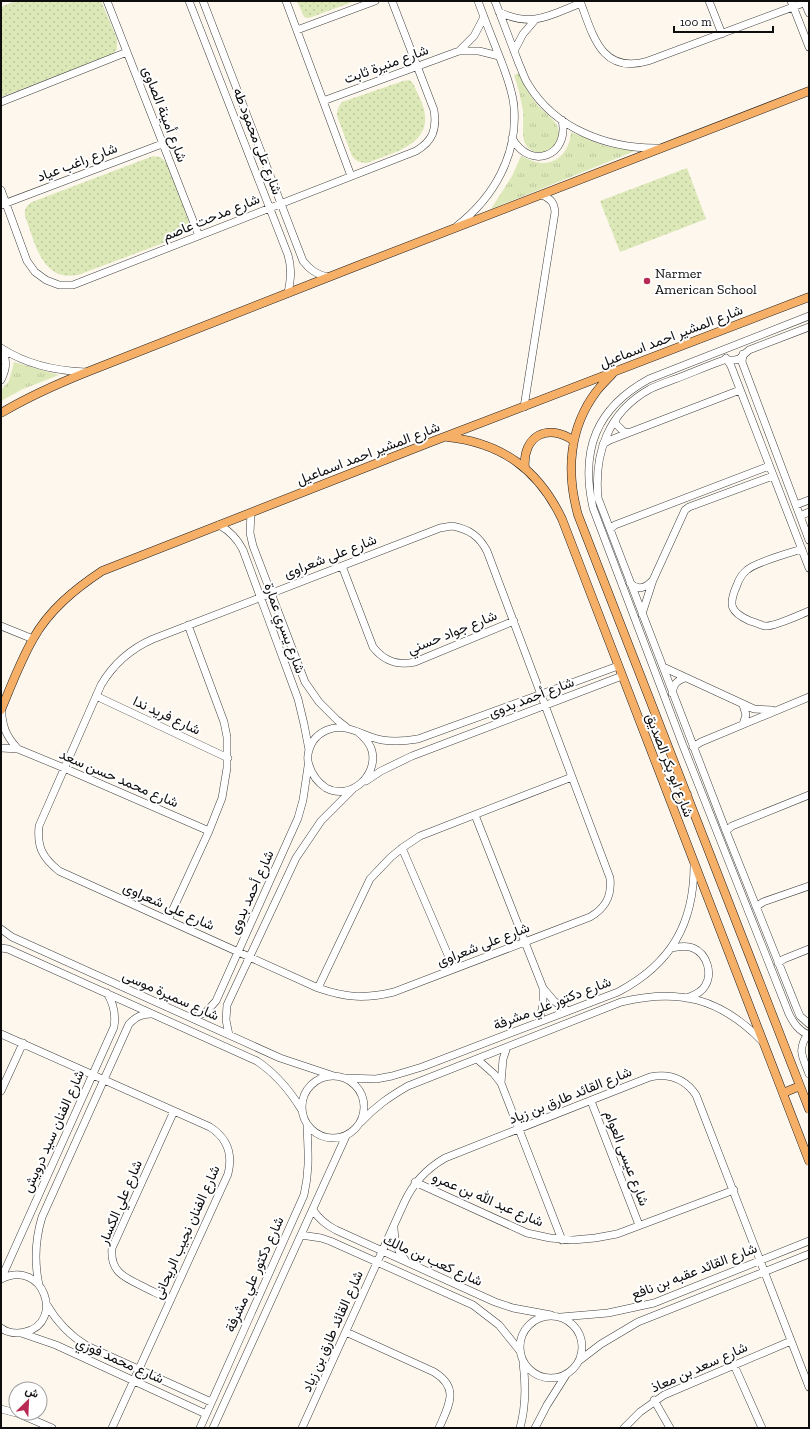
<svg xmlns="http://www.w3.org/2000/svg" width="810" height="1429" font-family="'Zilla Slab',Vazirmatn,serif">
  <defs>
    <pattern id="grass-tufts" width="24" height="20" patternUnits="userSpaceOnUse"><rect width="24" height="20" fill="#dce8b8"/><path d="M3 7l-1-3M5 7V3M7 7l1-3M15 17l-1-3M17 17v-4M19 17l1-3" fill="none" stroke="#bcc69d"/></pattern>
    <pattern id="garden-dots" width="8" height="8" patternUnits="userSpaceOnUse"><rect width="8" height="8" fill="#dce8b8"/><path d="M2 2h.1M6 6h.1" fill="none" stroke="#bcc69d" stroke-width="1.8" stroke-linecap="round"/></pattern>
  </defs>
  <rect width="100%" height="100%" fill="#fef7ed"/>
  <path fill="url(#grass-tufts)" d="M519,73C523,84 529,94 536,103C543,113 557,119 559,131C560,136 557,142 555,146L542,154C536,153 530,151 526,145C521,138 524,121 523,111C521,99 518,87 514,75Z
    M571,132L605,146L635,151L491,209L512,176L521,156C525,157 529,160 533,161C554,169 570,152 571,132Z
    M14,362L59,375L23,389L1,401V390L9,381Z"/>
  <path fill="url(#garden-dots)" d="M15,1H101L117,39V49L113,54L1,97V7Z
    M297,1H355L309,18L304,17Z
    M409,80L413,83C417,93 424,104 425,115C429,146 388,154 367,163C360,163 356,161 352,156L337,116C337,111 338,107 342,102L403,81Z
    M153,156L160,157L168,164L189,222L187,231L182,236L78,275C41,282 35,242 25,216C24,210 26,205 32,202Z
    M687,168L706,219L620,252L600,201Z"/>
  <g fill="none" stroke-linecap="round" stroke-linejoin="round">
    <defs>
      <path id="minor" d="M107,1L199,236
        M189,1L288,255C292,268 291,279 288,293
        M203,1L303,261C310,270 316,274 328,277
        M286,1L351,176
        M495,1C503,22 511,43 519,64C522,70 524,78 528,84C555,129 608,149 659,148
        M580,1C593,35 601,75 648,61L809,1
        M709,1L722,34
        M791,1L809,47
        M804,1L809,13
        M499,12C533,28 550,15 581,3
        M297,30L375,1
        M459,51L474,36L484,17
        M514,51L523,34L535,20
        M323,101L459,51H479L499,56
        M1,102L127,52
        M512,138C530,171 570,156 562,120
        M1,190L27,261L35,272L46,280L59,285H73L416,151C433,141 437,129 434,110L392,1
        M1,205L162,144
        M457,226C494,197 518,155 514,107C513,93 508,80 503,66C495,45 486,23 478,1
        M809,316L649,379C596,408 580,450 593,508L682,743L789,1014C794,1024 799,1031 809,1035
        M809,327L749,350L739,359L735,360H724C707,366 691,373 675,379C667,382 658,385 650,389C608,412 594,453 598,498L726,831L797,1009L800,1016L809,1024
        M1,348C27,365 56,371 86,372
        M743,354L742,362L809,540
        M726,358L731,366L809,568
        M1,380C7,368 7,361 2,349
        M524,407L555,212C554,202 551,199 542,195
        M616,420V424L623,431L628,433
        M603,444L610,440L740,390
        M796,505L809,500
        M251,513L250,533L253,546L305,682L319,702L337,720L346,727
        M800,516L809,512
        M219,525C230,531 237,538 243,550L298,699L304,724L309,750
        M452,526C469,529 479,536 487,551L610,878C612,896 606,908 590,917L394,992C365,999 347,998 318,988L59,871C42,857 37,847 39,826L101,685C114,663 130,649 153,639L440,528Z
        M610,529L615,525L769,466
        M802,549C789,553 756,562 747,570C742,574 739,579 737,585C728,605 730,612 750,621C755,622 760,625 765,626C774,627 799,615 809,611
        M342,566L373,647C384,661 397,666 415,662L514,621
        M630,583C638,591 646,588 653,580
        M642,614L653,580L685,510L689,507L773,476
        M1,626L33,639
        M663,667L754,709L772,710
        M672,693C674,684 676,681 685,678
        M96,696L228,758
        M1,709C3,727 5,735 18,749
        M743,724L746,715L743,705
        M358,732C364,737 370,743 372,751C378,776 350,801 326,788C317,782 312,775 309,765C306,757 309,748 313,741C316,737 322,732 327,730C348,722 361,736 382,740C394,742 406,741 418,739L618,666
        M693,747L701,742L809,697
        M1,748L18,749L64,768L209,831
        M366,781L381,771L412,756L622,676
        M475,815L543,988L554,1001L568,1011
        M726,831L732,826L809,795
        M402,848L454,969
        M756,907L763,902L809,886
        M168,920L209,831L222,798L227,768V737L224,722L188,625
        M1,929L12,937L280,1058L334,1076
        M1,948L8,949L257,1061C276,1074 289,1089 301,1109
        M671,948C679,947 686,945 693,948C707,954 713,973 705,986C701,993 694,995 687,998
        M778,963L784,959L809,949
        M318,988L370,879L391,857L402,848L420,836L572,777
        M192,1018L206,1012L216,1001L298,818L303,800L308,766
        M539,1022L543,1005V988
        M1,1034L210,1127C227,1138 233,1154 228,1174L112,1428
        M229,1035L226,1020L227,1005L296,858L321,821L352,790
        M807,1035C797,1051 803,1057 809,1074
        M477,1059L494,1074L501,1083L562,1240
        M302 1107a31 31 0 1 1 62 0a31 31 0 1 1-62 0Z
        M345,1078L376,1079L392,1076L422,1067L618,992C671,964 694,924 694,865
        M501,1083L503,1059L507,1047
        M1,1091L23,1043
        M591,1101L639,1225
        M361,1122C376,1106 389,1097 408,1086L621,1002C679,988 720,998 762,1041
        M415,1182L527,1233L550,1238L573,1240L595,1238L617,1234L734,1190
        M313,1210C319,1219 326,1225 336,1230L495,1302L513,1308L551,1315
        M394,1228C394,1240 398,1252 406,1261
        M301,1235L321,1238L330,1241L473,1305L499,1325L520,1351
        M1,1279L114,1027C116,1014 114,1004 107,993
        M1,1279C44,1258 65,1323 25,1332C16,1334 8,1333 1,1328
        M39,1285C34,1261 35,1240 42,1217L129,1024C136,1017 141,1014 151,1014
        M170,1300C161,1295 151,1291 142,1286C123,1277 110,1271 112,1248L174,1111
        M47,1305C57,1322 69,1335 87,1346L211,1402
        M520 1347a31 31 0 1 1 62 0a31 31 0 1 1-62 0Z
        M561,1317L608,1313L654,1303L809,1241
        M346,1332L434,1372C460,1388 449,1405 439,1428
        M21,1333L56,1345L206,1414
        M580,1360L601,1344L638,1322L809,1254
        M734,1365L762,1428
        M654,1400L670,1428
        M1,1409L16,1413
        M17,1413L52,1428
        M200,1428L304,1195C310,1169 308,1151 307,1126
        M213,1428L346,1136
        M302,1428L404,1203C413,1183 426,1169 445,1158L650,1077C670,1073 685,1079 696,1095L809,1387
        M520,1428C526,1406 526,1385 523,1363
        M535,1428L547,1405L566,1375
        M624,1428L640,1412L664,1395L791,1341"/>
      <path id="major" d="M613,373C608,379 601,385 596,392C569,428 566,472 578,515L809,1109
        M1,413C28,397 57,384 87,372L362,264L809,91
        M447,437C502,443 538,469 562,519L809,1161
        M525,468C522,436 548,422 574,441
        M1,710C11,686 20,662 33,639C49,610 75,589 102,571L431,442L809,297
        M670,800L687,794
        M783,1093L800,1086"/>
    </defs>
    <use href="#minor" stroke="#404040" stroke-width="8"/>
    <use href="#major" stroke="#1e1e1e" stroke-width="9"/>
    <use href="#minor" stroke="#fff" stroke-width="7"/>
    <use href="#major" stroke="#f5af67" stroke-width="8"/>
  </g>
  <circle fill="#b82953" stroke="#fff" stroke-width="1.5" cx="647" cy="281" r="4"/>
  <g text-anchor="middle" stroke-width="4" stroke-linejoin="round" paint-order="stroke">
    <g font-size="14" fill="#0d0d0d" stroke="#fff">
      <text transform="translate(386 64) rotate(-20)" y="5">شارع منيرة ثابت</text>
      <text transform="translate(165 114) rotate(69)" y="5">شارع أمينة الصاوى</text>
      <text transform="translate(258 141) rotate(69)" y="5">شارع على محمود طه</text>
      <text transform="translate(77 162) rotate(-21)" y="5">شارع راغب عياد</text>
      <text transform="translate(211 217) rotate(-22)" y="5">شارع مدحت عاصم</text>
      <text transform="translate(671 336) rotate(-21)" y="5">شارع المشير احمد اسماعيل</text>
      <text transform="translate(368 453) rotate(-21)" y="5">شارع المشير احمد اسماعيل</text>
      <text transform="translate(330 556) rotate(-21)" y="5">شارع على شعراوى</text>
      <text transform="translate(285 628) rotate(70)" y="5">شارع يسري عمارة</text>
      <text transform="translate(452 632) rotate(-22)" y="5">شارع جواد حسني</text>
      <text transform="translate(531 697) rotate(-21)" y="5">شارع أحمد بدوى</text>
      <text transform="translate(167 715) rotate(25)" y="5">شارع فريد ندا</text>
      <text transform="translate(670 765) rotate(69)" y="5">شارع ابو بكر الصديق</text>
      <text transform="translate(119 778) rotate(23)" y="5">شارع محمد حسن سعد</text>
      <text transform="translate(251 892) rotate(-66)" y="5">شارع أحمد بدوى</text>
      <text transform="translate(169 906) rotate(24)" y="5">شارع على شعراوى</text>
      <text transform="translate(483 944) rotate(-21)" y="5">شارع على شعراوى</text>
      <text transform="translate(171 995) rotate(24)" y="5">شارع سميرة موسى</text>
      <text transform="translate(552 1003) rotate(-21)" y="5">شارع دكتور علي مشرفة</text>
      <text transform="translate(570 1095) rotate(-22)" y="5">شارع القائد طارق بن زياد</text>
      <text transform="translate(53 1131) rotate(-66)" y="5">شارع الفنان سيد درويش</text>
      <text transform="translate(627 1158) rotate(69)" y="5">شارع عيسى العوام</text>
      <text transform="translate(488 1199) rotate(23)" y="5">شارع عبد الله بن عمرو</text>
      <text transform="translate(120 1202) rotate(-67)" y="5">شارع علي الكسار</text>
      <text transform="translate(186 1232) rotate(-66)" y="5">شارع الفنان نجيب الريحانى</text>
      <text transform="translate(433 1260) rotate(24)" y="5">شارع كعب بن مالك</text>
      <text transform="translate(694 1271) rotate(-21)" y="5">شارع القائد عقبه بن نافع</text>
      <text transform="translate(254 1274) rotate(-66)" y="5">شارع دكتور علي مشرفة</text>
      <text transform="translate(332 1331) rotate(-66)" y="5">شارع القائد طارق بن زياد</text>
      <text transform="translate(120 1360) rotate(24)" y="5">شارع محمد فوزي</text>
      <text transform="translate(699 1367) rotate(-24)" y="5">شارع سعد بن معاذ</text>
    </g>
    <g font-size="14" fill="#0d0d0d" stroke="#fff" text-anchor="start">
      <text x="655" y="278">Narmer<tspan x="655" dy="16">American School</tspan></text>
    </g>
  </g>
  <rect width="810" height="1429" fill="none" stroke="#0d0d0d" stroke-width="4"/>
  <g transform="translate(28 1401) rotate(24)"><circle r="19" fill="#ffffff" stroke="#9e9e9e"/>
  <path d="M0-3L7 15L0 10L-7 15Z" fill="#b82953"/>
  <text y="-6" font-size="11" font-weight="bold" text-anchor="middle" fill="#0d0d0d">ش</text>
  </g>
  <path d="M674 26v6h99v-6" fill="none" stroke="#0d0d0d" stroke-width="2"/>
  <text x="680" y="26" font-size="12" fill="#0d0d0d" stroke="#ffffff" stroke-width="3" paint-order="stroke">100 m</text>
</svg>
